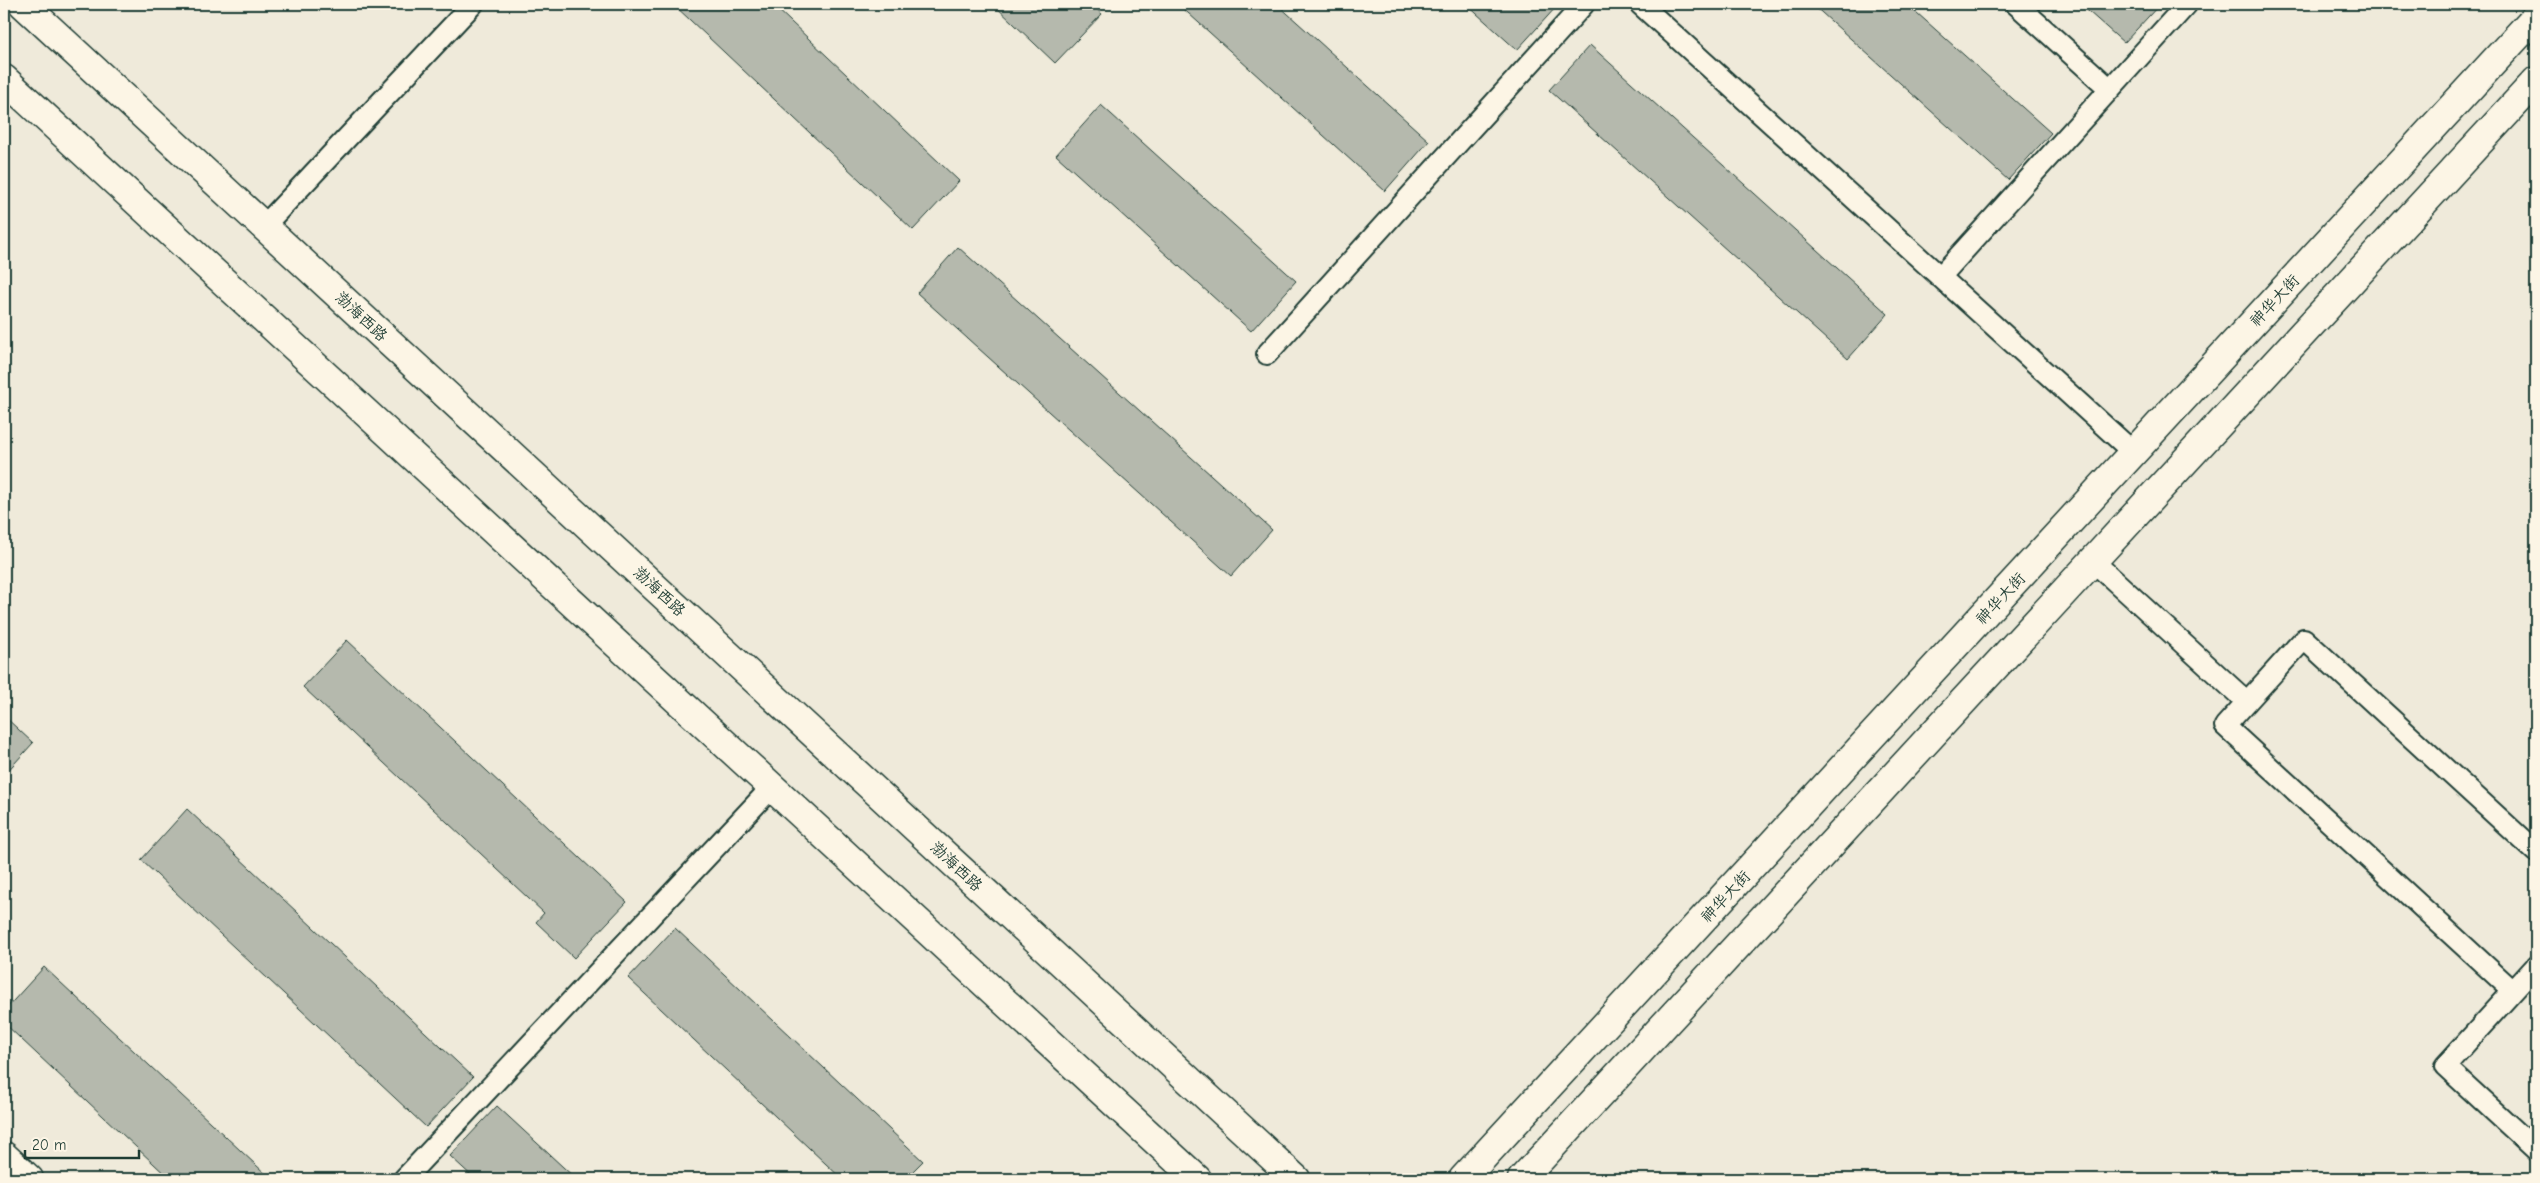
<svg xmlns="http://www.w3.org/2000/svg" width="2540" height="1183" font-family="'Comic Neue','LXGW WenKai TC',sans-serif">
  <rect width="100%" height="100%" fill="#efeada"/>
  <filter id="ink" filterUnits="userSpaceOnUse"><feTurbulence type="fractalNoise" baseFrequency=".02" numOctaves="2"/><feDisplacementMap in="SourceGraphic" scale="10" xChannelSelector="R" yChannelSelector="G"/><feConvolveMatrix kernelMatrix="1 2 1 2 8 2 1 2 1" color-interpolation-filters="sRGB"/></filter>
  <g filter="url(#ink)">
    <path fill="#b5b9ad" stroke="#1f3d34" d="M673,4H772L959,181L913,230Z
      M993,4H1091L1102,14L1055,63Z
      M1178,4H1277L1429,141L1385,191Z
      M1466,4H1554L1557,6L1517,50Z
      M1812,4H1907L2051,133L2008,180Z
      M2080,4H2160L2124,43Z
      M1590,45L1888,314L1848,359L1549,90Z
      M1101,105L1296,281L1251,331L1056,155Z
      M958,247L1272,530L1231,576L917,293Z
      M347,640L627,902L574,958L536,922L544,913L303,687Z
      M4,716L33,743L4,775Z
      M187,809L473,1077L426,1127L141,860Z
      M675,928L923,1161L905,1179H842L628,978Z
      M44,967L271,1179H170L4,1023V1011Z
      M497,1106L576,1179H475L450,1156Z"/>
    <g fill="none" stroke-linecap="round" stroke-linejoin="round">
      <defs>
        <path id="service" d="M1640,4L2134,453
          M2016,4L2110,89
          M264,226L473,4
          M1940,277L2187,4
          M1267,354L1584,4
          M2093,561L2247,702
          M2536,966L2445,1066L2536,1150
          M2513,991L2225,726L2304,639L2536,852
          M404,1179L772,787"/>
        <path id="minor" d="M4,1156L29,1179"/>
        <path id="secondary" d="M23,4L1296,1179
          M4,79L1197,1179
          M1463,1179L2536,16
          M1522,1179L2536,81"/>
      </defs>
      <use href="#service" stroke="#1f3d34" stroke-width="24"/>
      <use href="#minor" stroke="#1f3d34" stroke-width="31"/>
      <use href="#secondary" stroke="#1f3d34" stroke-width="31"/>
      <use href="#service" stroke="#fcf5e5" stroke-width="20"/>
      <use href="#minor" stroke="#fcf5e5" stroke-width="28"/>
      <use href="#secondary" stroke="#fcf5e5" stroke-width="28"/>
    </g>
  </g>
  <g text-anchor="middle" stroke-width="4" stroke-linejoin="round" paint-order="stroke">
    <g font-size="16" fill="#1f3d34" stroke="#fcf5e5">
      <text transform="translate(2274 300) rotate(-47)" y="6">神华大街</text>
      <text transform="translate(362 316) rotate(43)" y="6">渤海西路</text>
      <text transform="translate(660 591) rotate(43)" y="6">渤海西路</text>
      <text transform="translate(2000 598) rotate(-47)" y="6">神华大街</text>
      <text transform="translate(957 866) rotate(43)" y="6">渤海西路</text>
      <text transform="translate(1725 896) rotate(-47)" y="6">神华大街</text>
    </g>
  </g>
  <rect width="2540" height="1183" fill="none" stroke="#fcf5e5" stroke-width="20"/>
  <rect x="10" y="10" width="2520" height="1163" fill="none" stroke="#1f3d34" stroke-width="2" filter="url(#ink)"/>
  <path d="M25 1150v8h114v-8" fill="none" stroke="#1f3d34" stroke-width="2.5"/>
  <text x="32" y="1150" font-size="15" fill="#1f3d34" stroke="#fcf5e5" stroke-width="4" paint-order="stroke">20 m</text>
</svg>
